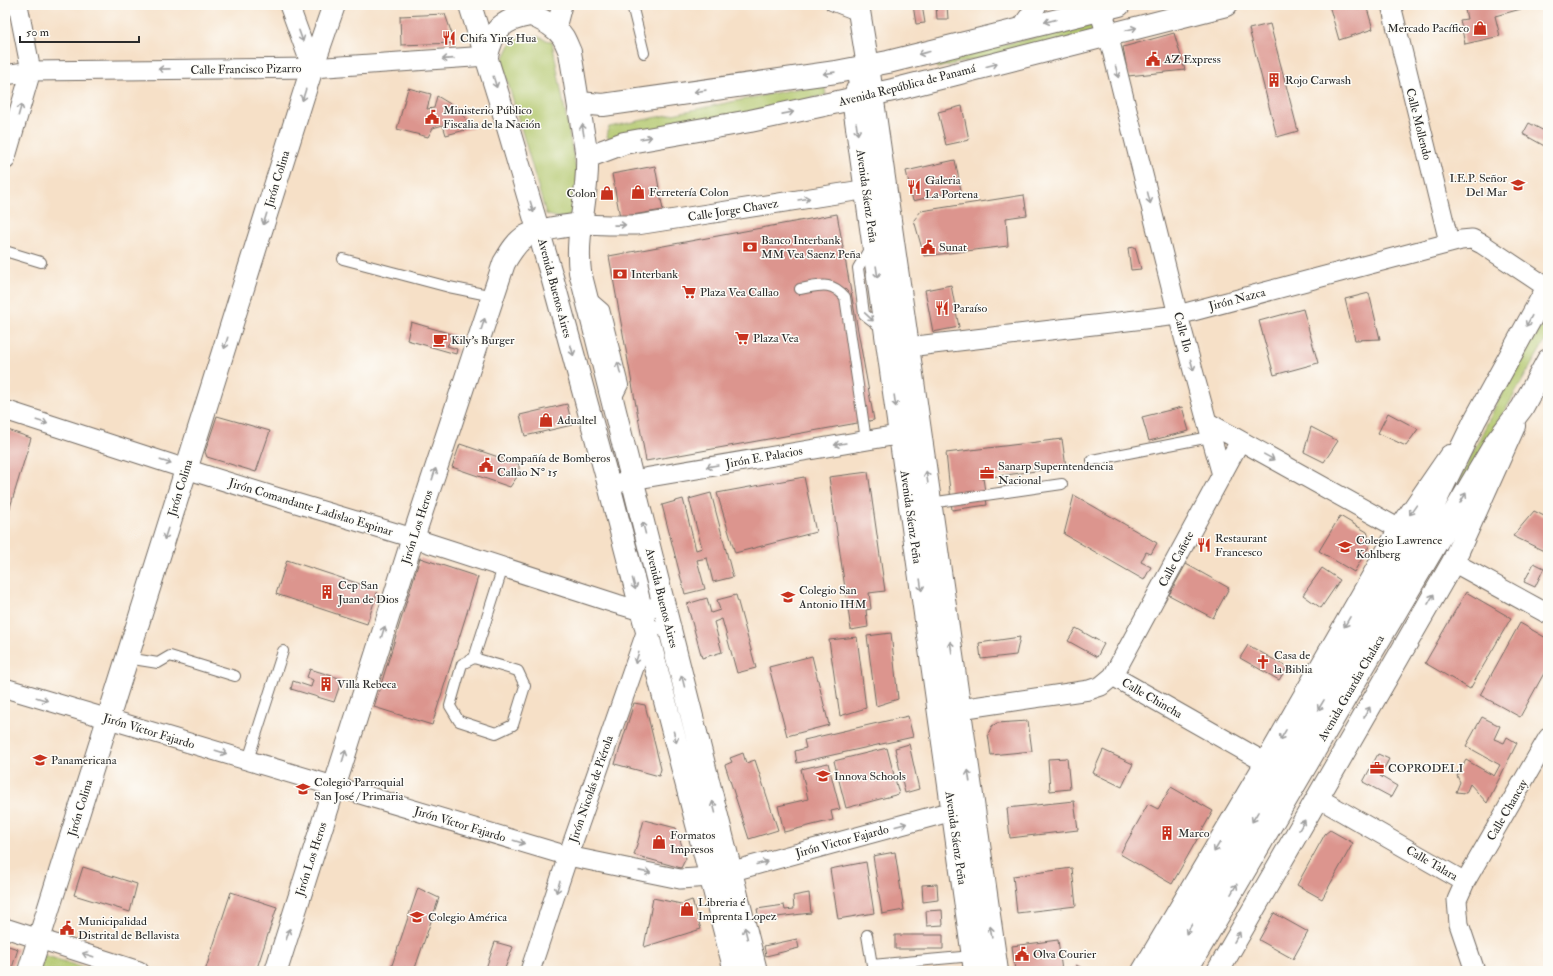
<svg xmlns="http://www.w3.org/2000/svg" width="1553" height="976" font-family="'IM FELL Double Pica',serif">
  <rect width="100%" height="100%" fill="#fdfcf7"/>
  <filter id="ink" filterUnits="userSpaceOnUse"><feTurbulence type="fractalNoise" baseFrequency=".025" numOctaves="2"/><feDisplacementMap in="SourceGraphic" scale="8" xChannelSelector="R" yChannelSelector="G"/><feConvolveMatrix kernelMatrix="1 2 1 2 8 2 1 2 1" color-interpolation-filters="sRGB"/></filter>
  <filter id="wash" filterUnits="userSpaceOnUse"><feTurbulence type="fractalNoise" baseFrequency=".012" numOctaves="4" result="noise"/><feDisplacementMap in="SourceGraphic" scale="16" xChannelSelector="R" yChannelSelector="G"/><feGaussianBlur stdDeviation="0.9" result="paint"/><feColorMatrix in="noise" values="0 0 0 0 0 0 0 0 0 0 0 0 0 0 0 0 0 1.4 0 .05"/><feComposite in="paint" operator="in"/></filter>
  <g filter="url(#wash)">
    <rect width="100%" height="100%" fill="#f6e0c7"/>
    <path fill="#b1c66a" stroke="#6e784a" d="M1094,24L1096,32L937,68L935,60Z
      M523,35L536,36L552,42L582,202C572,219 564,221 546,214L502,62L510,45Z
      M824,83L826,95L617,143L607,137L609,127Z
      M1548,313V336L1510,402L1462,482L1459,481L1499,399Z
      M44,955L93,971H39Z"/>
    <g id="blocks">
      <path fill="#dc958e" d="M913,5H922L925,23L916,24Z
        M936,5H947L948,19H937Z
        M1329,5H1366L1373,29L1339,40Z
        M1464,5H1520L1521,9L1495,16L1500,36L1465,44L1460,20L1467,19Z
        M445,14L455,43L401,45L400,16Z
        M1270,24L1298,131L1277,137L1249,29Z
        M1174,33L1185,70L1128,76L1123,47Z
        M408,88L431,94L427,109L434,108L437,96L457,108L473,128L446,135L443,125L433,128L428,137L397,129Z
        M962,106L969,140L946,145L938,112Z
        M1529,123L1548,133V148L1523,134Z
        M955,160L961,190L913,201L906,171Z
        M655,166L663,210L620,217L612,174Z
        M1024,195L1027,215L1006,218L1008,246L924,256L914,220L921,211Z
        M837,214L874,420L646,461L609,256Z
        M1135,247L1141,269L1131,270L1128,248Z
        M951,285L959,327L933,332L925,290Z
        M1369,293L1380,339L1355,340L1345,299Z
        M1303,309L1318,363L1274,375L1259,321Z
        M411,322L455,335L457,338L455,341L448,344L447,346L457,349L456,354L407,340Z
        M567,404L572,425L525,436L520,415Z
        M1182,407L1189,431L1149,441L1142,417Z
        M1388,413L1418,429L1406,446L1378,433Z
        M217,416L270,431L256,472L207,457L205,452Z
        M1311,427L1338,441L1324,462L1304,452Z
        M5,429L31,438L5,524Z
        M1062,439L1066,467L983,478L987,505L952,510L946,453Z
        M460,444L519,464V474L510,487L452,467Z
        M868,472L885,591L869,593L871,609L866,610L868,627L851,630L829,477Z
        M804,477L816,532L735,553L717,493Z
        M711,493L733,577L713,582L707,558L697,560L705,589L685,594L662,505L683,499L696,550L702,548L689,499Z
        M1074,495L1157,543L1151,554L1146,552L1141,562L1151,567L1144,580L1064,534Z
        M1534,511L1548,518V553L1513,536Z
        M1340,516L1367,532L1371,543L1354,572L1319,551Z
        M420,558L478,577L432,725L374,707Z
        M287,560L378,590L367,624L276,594Z
        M1534,563L1544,568L1535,587L1524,582Z
        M1186,564L1229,588L1213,618L1169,595Z
        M1322,568L1340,580L1321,608L1303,595Z
        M1466,592L1511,618L1470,689L1425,663Z
        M736,595L756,668L737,673L722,619L714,622L722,652L702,658L687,604L707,598L711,613L720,610L717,600Z
        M1520,623L1548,639V666L1520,717L1480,695Z
        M1076,628L1104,644L1097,657L1068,641Z
        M891,633L898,699L876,706L867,636Z
        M857,637L866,708L840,716L829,640Z
        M1020,637L1016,655L981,659L979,643Z
        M1248,645L1287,667L1279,680L1240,658Z
        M812,656L829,725L787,736L769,667Z
        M310,669L342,679L334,702L291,689L293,681L311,687L313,680L307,677Z
        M634,703L645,705L661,769L659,776L615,764Z
        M908,716L913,737L797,763L795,751L806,748L804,740Z
        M1482,717L1500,726L1494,739L1504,743L1507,737L1517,743L1487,803L1470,784L1466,793L1456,792L1460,782L1457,776L1466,760L1494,776L1500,765L1466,746Z
        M1028,721L1032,751L991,755L988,734L992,726L997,723Z
        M909,744L919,789L905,793L895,748Z
        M887,748L899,794L846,808L834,761Z
        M1103,750L1133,764L1122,787L1093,773Z
        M743,753L746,763L755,760L778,830L749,839L725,765L732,762L730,758Z
        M1378,754L1389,759L1380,776L1397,786L1391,797L1363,782Z
        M1067,758L1070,789L1050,791L1048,759Z
        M828,763L840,809L831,811L833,820L784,832L778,806L808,799L801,769Z
        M1171,787L1213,811L1172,884L1120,854L1148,804L1158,809Z
        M1074,801L1078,830L1010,838L1007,808Z
        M644,820L676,828L686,858L681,868L634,855Z
        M1330,830L1353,843L1322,899L1297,885L1325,834Z
        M895,852L904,910L882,914L873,856Z
        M866,862L874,913L838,919L830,869Z
        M83,867L137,884L130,912L74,895Z
        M1072,868L1076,906L1017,913L1013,876Z
        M937,884L938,900L923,902L922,885Z
        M418,888L439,898L414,971H390Z
        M231,892L277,907L256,971H205Z
        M809,893L811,913L759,919L757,909L784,905L785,910L794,909L793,896Z
        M653,898L681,904L692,900L701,929L644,947Z
        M942,910L943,925L927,926L926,911Z
        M1274,913L1308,932L1293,959L1259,940Z
        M895,935H943V949H895Z
        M797,939L799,948L766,956L764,946Z
        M1058,940L1062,971H1015L1012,946Z
        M495,942L513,947L504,971H485Z
        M5,945L18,949L11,971H5Z
        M1076,965L1088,971H1073Z"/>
    </g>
  </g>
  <g filter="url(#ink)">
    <use href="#blocks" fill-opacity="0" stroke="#726a62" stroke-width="1"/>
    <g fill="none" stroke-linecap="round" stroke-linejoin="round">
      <defs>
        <path id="service" d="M632,5L644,53
          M831,5L859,16
          M871,246L858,268L864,314L883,329
          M5,251L41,262
          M343,259L449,287L493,296
          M800,289C819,286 831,280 845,297L866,440
          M589,296L604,309L623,385L615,401
          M1092,460L1210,437
          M930,503L1062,484
          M127,658L158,663L170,656L235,676
          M474,658L518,671L525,686L513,725L496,733L459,721L450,706L462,664L474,658L503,567
          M248,760L283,651
          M867,935L872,965L973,956"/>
        <path id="minor" d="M289,5L312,68
          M1391,5L1449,242
          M556,28L562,5
          M1021,28L1037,5
          M1108,34L1178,315L1207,422L1412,536
          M5,75L31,71L312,68L487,56
          M5,160L31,71L18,5
          M581,224L609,225H637L881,187
          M908,347L1178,315L1461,240L1472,239L1482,244L1548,288
          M5,410L186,469L279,498L413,538L617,604L641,611L655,607
          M1207,422L1222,475
          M609,485L632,480L915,432
          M1453,562L1548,614
          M1113,676L1240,441
          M5,688L568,856L680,879L711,877L967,807
          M960,709L1089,690L1101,686L1113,676L1266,763
          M1318,798L1465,882
          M5,928L139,971
          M530,971L568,856L647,630L652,629
          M1475,971L1459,924L1457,900L1465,882L1548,738"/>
        <path id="tertiary" d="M858,5L868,66
          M1099,5L1108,34
          M29,971L312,68L334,5
          M276,971L413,538L504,263C510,253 516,242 526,236C538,229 566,226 581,224
          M1143,971L1266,763L1400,529L1450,456
          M1218,971L1453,562L1514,426"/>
        <path id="secondary" d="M470,5L504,114L552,277L609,485L735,971
          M515,5C531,17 552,21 563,37C566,42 568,48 570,52L587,157C589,195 575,233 580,272L756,971
          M487,56C493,29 502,20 530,15
          M868,66L853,99L975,971
          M868,66L997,971
          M579,103L603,105L836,72L888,62L1119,5
          M587,157L624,143L750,121L893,90L1226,5"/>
        <path id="primary" d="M1164,971L1355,647L1417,539L1475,420L1548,287
          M1186,971L1372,652L1496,442L1522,408L1548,360"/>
      </defs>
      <use href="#service" stroke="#726a62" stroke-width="12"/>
      <use href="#minor" stroke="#726a62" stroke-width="21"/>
      <use href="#tertiary" stroke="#726a62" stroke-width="24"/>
      <use href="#secondary" stroke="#726a62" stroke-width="24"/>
      <use href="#primary" stroke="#726a62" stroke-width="24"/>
      <use href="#service" stroke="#fff" stroke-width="10"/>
      <use href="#minor" stroke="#fff" stroke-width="19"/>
      <use href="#tertiary" stroke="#fff" stroke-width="22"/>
      <use href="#secondary" stroke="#fff" stroke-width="22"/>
      <use href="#primary" stroke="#fff" stroke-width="22"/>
    </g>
    <defs><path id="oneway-shaft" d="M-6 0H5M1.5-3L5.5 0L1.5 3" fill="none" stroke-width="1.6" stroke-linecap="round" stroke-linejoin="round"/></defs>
    <g stroke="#a0a0a0">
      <use href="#oneway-shaft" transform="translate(1050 21) rotate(166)"/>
      <use href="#oneway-shaft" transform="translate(1131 29) rotate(-14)"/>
      <use href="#oneway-shaft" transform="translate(301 36) rotate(70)"/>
      <use href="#oneway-shaft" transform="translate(924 53) rotate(166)"/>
      <use href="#oneway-shaft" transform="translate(448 59) rotate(176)"/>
      <use href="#oneway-shaft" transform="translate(992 65) rotate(-15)"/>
      <use href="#oneway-shaft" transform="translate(164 69) rotate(179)"/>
      <use href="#oneway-shaft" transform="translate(1117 72) rotate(76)"/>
      <use href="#oneway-shaft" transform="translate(829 73) rotate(172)"/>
      <use href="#oneway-shaft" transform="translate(495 82) rotate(73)"/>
      <use href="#oneway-shaft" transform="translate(700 91) rotate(172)"/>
      <use href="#oneway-shaft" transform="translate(304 95) rotate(107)"/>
      <use href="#oneway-shaft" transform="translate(20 110) rotate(-74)"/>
      <use href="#oneway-shaft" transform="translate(788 113) rotate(-11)"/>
      <use href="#oneway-shaft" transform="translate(857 129) rotate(82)"/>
      <use href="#oneway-shaft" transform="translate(583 130) rotate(-99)"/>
      <use href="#oneway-shaft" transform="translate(646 138) rotate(-10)"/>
      <use href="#oneway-shaft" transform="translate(1149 198) rotate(76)"/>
      <use href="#oneway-shaft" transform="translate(804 199) rotate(-9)"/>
      <use href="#oneway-shaft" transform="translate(532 207) rotate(73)"/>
      <use href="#oneway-shaft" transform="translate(265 219) rotate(107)"/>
      <use href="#oneway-shaft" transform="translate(620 225) rotate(-1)"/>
      <use href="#oneway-shaft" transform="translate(877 272) rotate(82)"/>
      <use href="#oneway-shaft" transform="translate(869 317) rotate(43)"/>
      <use href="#oneway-shaft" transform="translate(1529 321) rotate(118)"/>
      <use href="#oneway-shaft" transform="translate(483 324) rotate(-72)"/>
      <use href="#oneway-shaft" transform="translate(226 343) rotate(107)"/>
      <use href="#oneway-shaft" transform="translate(572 350) rotate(75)"/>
      <use href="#oneway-shaft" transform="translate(1192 365) rotate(75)"/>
      <use href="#oneway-shaft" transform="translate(619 368) rotate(-104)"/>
      <use href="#oneway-shaft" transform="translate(895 401) rotate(82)"/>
      <use href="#oneway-shaft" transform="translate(42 422) rotate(18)"/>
      <use href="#oneway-shaft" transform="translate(840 444) rotate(170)"/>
      <use href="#oneway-shaft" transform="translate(1269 457) rotate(29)"/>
      <use href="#oneway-shaft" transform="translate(166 462) rotate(18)"/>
      <use href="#oneway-shaft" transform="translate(712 466) rotate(170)"/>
      <use href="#oneway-shaft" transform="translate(434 474) rotate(-72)"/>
      <use href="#oneway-shaft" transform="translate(927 477) rotate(-98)"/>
      <use href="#oneway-shaft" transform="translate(1463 498) rotate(-59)"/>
      <use href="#oneway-shaft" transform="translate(1413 510) rotate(125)"/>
      <use href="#oneway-shaft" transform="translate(644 528) rotate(-104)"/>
      <use href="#oneway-shaft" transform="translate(166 534) rotate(108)"/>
      <use href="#oneway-shaft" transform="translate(634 584) rotate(75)"/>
      <use href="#oneway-shaft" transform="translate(921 585) rotate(82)"/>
      <use href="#oneway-shaft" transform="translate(1431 599) rotate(-60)"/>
      <use href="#oneway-shaft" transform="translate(1347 622) rotate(120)"/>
      <use href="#oneway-shaft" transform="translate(383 632) rotate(-73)"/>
      <use href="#oneway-shaft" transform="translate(951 647) rotate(-98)"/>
      <use href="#oneway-shaft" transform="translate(637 658) rotate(108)"/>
      <use href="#oneway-shaft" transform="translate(683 681) rotate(-104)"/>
      <use href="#oneway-shaft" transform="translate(42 699) rotate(17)"/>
      <use href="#oneway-shaft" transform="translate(1321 705) rotate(121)"/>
      <use href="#oneway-shaft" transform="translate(1367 712) rotate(-60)"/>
      <use href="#oneway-shaft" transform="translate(1283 735) rotate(120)"/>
      <use href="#oneway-shaft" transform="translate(675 737) rotate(75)"/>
      <use href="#oneway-shaft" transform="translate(221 752) rotate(17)"/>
      <use href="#oneway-shaft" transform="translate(344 756) rotate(-73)"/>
      <use href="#oneway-shaft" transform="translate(969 776) rotate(-98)"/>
      <use href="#oneway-shaft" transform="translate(714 807) rotate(-104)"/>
      <use href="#oneway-shaft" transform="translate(1255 817) rotate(121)"/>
      <use href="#oneway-shaft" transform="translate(901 825) rotate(-15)"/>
      <use href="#oneway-shaft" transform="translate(1302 825) rotate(-60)"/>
      <use href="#oneway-shaft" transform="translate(519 842) rotate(17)"/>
      <use href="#oneway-shaft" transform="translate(1217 847) rotate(121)"/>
      <use href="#oneway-shaft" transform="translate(762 863) rotate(-15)"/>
      <use href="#oneway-shaft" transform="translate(645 872) rotate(11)"/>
      <use href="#oneway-shaft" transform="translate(558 887) rotate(108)"/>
      <use href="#oneway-shaft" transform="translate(1234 889) rotate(-60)"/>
      <use href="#oneway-shaft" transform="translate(1189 929) rotate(121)"/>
      <use href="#oneway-shaft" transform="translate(991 932) rotate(-98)"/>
      <use href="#oneway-shaft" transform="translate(746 933) rotate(-104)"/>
      <use href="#oneway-shaft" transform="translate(288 934) rotate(-72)"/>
      <use href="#oneway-shaft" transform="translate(1237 937) rotate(-60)"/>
      <use href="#oneway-shaft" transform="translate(88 955) rotate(-162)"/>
    </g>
  </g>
  <defs>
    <symbol id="shop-bare" viewBox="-9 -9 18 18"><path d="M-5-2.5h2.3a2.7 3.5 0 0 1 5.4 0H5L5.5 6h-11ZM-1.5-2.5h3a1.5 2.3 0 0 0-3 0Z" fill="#c8321e" stroke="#fdfcf7" stroke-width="2.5" paint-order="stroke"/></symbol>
    <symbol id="restaurant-bare" viewBox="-9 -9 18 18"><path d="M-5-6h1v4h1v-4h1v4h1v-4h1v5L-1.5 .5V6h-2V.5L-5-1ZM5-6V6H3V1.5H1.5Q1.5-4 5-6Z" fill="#c8321e" stroke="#fdfcf7" stroke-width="2.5" paint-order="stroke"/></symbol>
    <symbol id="civic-bare" viewBox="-9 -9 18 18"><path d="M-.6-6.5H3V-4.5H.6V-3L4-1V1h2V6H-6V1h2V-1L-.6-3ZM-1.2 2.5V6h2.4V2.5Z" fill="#c8321e" stroke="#fdfcf7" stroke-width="2.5" paint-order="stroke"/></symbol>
    <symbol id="building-bare" viewBox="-9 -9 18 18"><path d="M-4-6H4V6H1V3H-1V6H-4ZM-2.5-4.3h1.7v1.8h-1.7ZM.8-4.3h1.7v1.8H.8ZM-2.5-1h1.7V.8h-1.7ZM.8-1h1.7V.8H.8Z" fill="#c8321e" stroke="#fdfcf7" stroke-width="2.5" paint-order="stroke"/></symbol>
    <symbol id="school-bare" viewBox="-9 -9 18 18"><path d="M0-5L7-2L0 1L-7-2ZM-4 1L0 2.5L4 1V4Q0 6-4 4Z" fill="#c8321e" stroke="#fdfcf7" stroke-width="2.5" paint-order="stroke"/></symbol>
    <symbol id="bank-bare" viewBox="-9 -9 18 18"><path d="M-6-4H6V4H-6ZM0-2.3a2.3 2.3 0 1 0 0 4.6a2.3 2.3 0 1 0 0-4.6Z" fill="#c8321e" stroke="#fdfcf7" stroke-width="2.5" paint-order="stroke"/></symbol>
    <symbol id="supermarket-bare" viewBox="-9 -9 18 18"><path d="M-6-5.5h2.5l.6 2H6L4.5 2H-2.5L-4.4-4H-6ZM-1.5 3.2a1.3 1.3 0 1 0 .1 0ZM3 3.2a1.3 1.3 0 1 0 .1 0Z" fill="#c8321e" stroke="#fdfcf7" stroke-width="2.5" paint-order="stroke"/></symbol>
    <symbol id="cafe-bare" viewBox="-9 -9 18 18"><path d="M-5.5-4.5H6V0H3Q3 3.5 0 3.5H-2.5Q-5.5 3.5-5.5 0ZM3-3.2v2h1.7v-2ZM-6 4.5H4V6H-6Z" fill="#c8321e" stroke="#fdfcf7" stroke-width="2.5" paint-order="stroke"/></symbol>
    <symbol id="office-bare" viewBox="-9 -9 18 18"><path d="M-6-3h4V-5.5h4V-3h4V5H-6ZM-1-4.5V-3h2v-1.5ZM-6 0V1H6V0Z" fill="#c8321e" stroke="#fdfcf7" stroke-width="2.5" paint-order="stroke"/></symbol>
    <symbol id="university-bare" viewBox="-9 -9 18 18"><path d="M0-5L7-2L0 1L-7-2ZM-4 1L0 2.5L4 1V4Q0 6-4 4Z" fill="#c8321e" stroke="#fdfcf7" stroke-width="2.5" paint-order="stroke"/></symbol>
    <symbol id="church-bare" viewBox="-9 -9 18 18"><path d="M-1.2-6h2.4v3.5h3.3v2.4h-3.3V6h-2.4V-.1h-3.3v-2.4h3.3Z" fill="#c8321e" stroke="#fdfcf7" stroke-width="2.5" paint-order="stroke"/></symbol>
  </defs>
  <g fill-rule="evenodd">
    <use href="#shop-bare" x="1470" y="18" width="20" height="20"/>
    <use href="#restaurant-bare" x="439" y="28" width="20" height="20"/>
    <use href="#civic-bare" x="1143" y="49" width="20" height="20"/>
    <use href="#building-bare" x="1264" y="70" width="20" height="20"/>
    <use href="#civic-bare" x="422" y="107" width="20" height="20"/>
    <use href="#school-bare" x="1508" y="175" width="20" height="20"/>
    <use href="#restaurant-bare" x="904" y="177" width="20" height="20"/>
    <use href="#shop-bare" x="628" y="182" width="20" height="20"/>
    <use href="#shop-bare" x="597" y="183" width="20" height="20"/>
    <use href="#bank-bare" x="740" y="237" width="20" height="20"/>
    <use href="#civic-bare" x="918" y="237" width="20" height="20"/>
    <use href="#bank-bare" x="610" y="264" width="20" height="20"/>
    <use href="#supermarket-bare" x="679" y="282" width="20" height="20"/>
    <use href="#restaurant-bare" x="932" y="298" width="20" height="20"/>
    <use href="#supermarket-bare" x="732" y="328" width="20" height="20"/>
    <use href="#cafe-bare" x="430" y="330" width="20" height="20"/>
    <use href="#shop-bare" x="536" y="410" width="20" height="20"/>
    <use href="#civic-bare" x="476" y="455" width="20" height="20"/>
    <use href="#office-bare" x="977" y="463" width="20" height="20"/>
    <use href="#restaurant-bare" x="1194" y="535" width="20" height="20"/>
    <use href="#school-bare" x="1335" y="537" width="20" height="20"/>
    <use href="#building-bare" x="317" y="582" width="20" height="20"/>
    <use href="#university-bare" x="778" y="587" width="20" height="20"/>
    <use href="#church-bare" x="1253" y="652" width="20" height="20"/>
    <use href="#building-bare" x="316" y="674" width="20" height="20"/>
    <use href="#school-bare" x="30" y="750" width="20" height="20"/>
    <use href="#office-bare" x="1367" y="758" width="20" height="20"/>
    <use href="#school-bare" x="813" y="766" width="20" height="20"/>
    <use href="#school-bare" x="293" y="779" width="20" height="20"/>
    <use href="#building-bare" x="1157" y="823" width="20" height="20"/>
    <use href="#shop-bare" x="649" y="832" width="20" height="20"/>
    <use href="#shop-bare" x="677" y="899" width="20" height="20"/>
    <use href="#school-bare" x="407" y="907" width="20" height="20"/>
    <use href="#civic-bare" x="57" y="918" width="20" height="20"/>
    <use href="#civic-bare" x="1012" y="944" width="20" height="20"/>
  </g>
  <g text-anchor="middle" stroke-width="3" stroke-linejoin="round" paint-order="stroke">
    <g font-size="12" fill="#2b2b2b" stroke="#fdfcf7" text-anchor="start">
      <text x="1469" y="32" text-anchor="end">Mercado Pacífico</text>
      <text x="460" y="42">Chifa Ying Hua</text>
      <text x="1164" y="63">AZ Express</text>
      <text x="1285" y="84">Rojo Carwash</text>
      <text x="443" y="114">Ministerio Público<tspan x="443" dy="14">Fiscalia de la Nación</tspan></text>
      <text x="1507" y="182" text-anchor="end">I.E.P. Señor<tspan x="1507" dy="14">Del Mar</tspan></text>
      <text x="925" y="184">Galeria<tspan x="925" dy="14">La Portena</tspan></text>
      <text x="649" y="196">Ferretería Colon</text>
      <text x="596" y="197" text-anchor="end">Colon</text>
      <text x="761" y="244">Banco Interbank<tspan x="761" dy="14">MM Vea Saenz Peña</tspan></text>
      <text x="939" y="251">Sunat</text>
      <text x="631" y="278">Interbank</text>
      <text x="700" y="296">Plaza Vea Callao</text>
      <text x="953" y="312">Paraíso</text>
      <text x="753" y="342">Plaza Vea</text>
      <text x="451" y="344">Kily's Burger</text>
      <text x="557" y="424">Adualtel</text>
      <text x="497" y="462">Compañía de Bomberos<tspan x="497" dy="14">Callao Nº 15</tspan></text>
      <text x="998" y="470">Sanarp Superntendencia<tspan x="998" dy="14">Nacional</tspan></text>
      <text x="1215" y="542">Restaurant<tspan x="1215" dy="14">Francesco</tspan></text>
      <text x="1356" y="544">Colegio Lawrence<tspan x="1356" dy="14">Kohlberg</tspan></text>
      <text x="338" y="589">Cep San<tspan x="338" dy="14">Juan de Dios</tspan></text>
      <text x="799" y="594">Colegio San<tspan x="799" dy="14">Antonio IHM</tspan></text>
      <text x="1274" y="659">Casa de<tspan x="1274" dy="14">la Biblia</tspan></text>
      <text x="337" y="688">Villa Rebeca</text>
      <text x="51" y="764">Panamericana</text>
      <text x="1388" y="772">COPRODELI</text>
      <text x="834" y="780">Innova Schools</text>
      <text x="314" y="786">Colegio Parroquial<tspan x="314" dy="14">San José / Primaria</tspan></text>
      <text x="1178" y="837">Marco</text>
      <text x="670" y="839">Formatos<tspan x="670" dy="14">Impresos</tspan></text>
      <text x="698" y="906">Libreria é<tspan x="698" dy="14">Imprenta Lopez</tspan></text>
      <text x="428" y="921">Colegio América</text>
      <text x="78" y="925">Municipalidad<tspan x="78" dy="14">Distrital de Bellavista</tspan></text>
      <text x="1033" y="958">Olva Courier</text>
    </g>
    <g font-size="12" fill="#2b2b2b" stroke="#fdfcf7">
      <text transform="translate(246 69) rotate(-1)" y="4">Calle Francisco Pizarro</text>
      <text transform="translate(907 85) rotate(-14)" y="4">Avenida República de Panamá</text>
      <text transform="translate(1419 124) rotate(76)" y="4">Calle Mollendo</text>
      <text transform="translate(277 179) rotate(-73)" y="4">Jirón Colina</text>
      <text transform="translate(867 196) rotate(82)" y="4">Avenida Sáenz Peña</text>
      <text transform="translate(733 210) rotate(-9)" y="4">Calle Jorge Chavez</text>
      <text transform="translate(555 288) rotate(75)" y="4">Avenida Buenos Aires</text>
      <text transform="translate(1237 299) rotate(-15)" y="4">Jirón Nazca</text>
      <text transform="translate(1183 332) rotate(75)" y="4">Calle Ilo</text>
      <text transform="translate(764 457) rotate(-10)" y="4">Jirón E. Palacios</text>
      <text transform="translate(180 488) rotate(-73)" y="4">Jirón Colina</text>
      <text transform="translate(311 507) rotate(17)" y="4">Jirón Comandante Ladislao Espinar</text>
      <text transform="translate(911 517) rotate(82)" y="4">Avenida Sáenz Peña</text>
      <text transform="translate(417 527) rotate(-72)" y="4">Jirón Los Heros</text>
      <text transform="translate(1176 559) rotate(-62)" y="4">Calle Cañete</text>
      <text transform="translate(662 598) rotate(76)" y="4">Avenida Buenos Aires</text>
      <text transform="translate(1351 688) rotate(-60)" y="4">Avenida Guardia Chalaca</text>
      <text transform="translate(1152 698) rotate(30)" y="4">Calle Chincha</text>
      <text transform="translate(149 731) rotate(17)" y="4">Jirón Víctor Fajardo</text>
      <text transform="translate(591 789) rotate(-71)" y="4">Jirón Nicolás de Piérola</text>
      <text transform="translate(80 808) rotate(-73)" y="4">Jirón Colina</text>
      <text transform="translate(1507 810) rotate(-60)" y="4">Calle Chancay</text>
      <text transform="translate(460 824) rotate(17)" y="4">Jirón Víctor Fajardo</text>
      <text transform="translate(956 838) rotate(82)" y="4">Avenida Sáenz Peña</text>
      <text transform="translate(842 841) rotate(-15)" y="4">Jirón Victor Fajardo</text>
      <text transform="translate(311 859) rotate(-72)" y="4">Jirón Los Heros</text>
      <text transform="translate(1432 863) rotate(30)" y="4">Calle Talara</text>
    </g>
  </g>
  <rect width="1553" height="976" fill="none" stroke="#fdfcf7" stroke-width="20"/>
  <path d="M20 36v6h119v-6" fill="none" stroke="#2b2b2b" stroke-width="2"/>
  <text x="26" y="36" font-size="12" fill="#2b2b2b" stroke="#fdfcf7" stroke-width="3" paint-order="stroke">50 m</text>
</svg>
